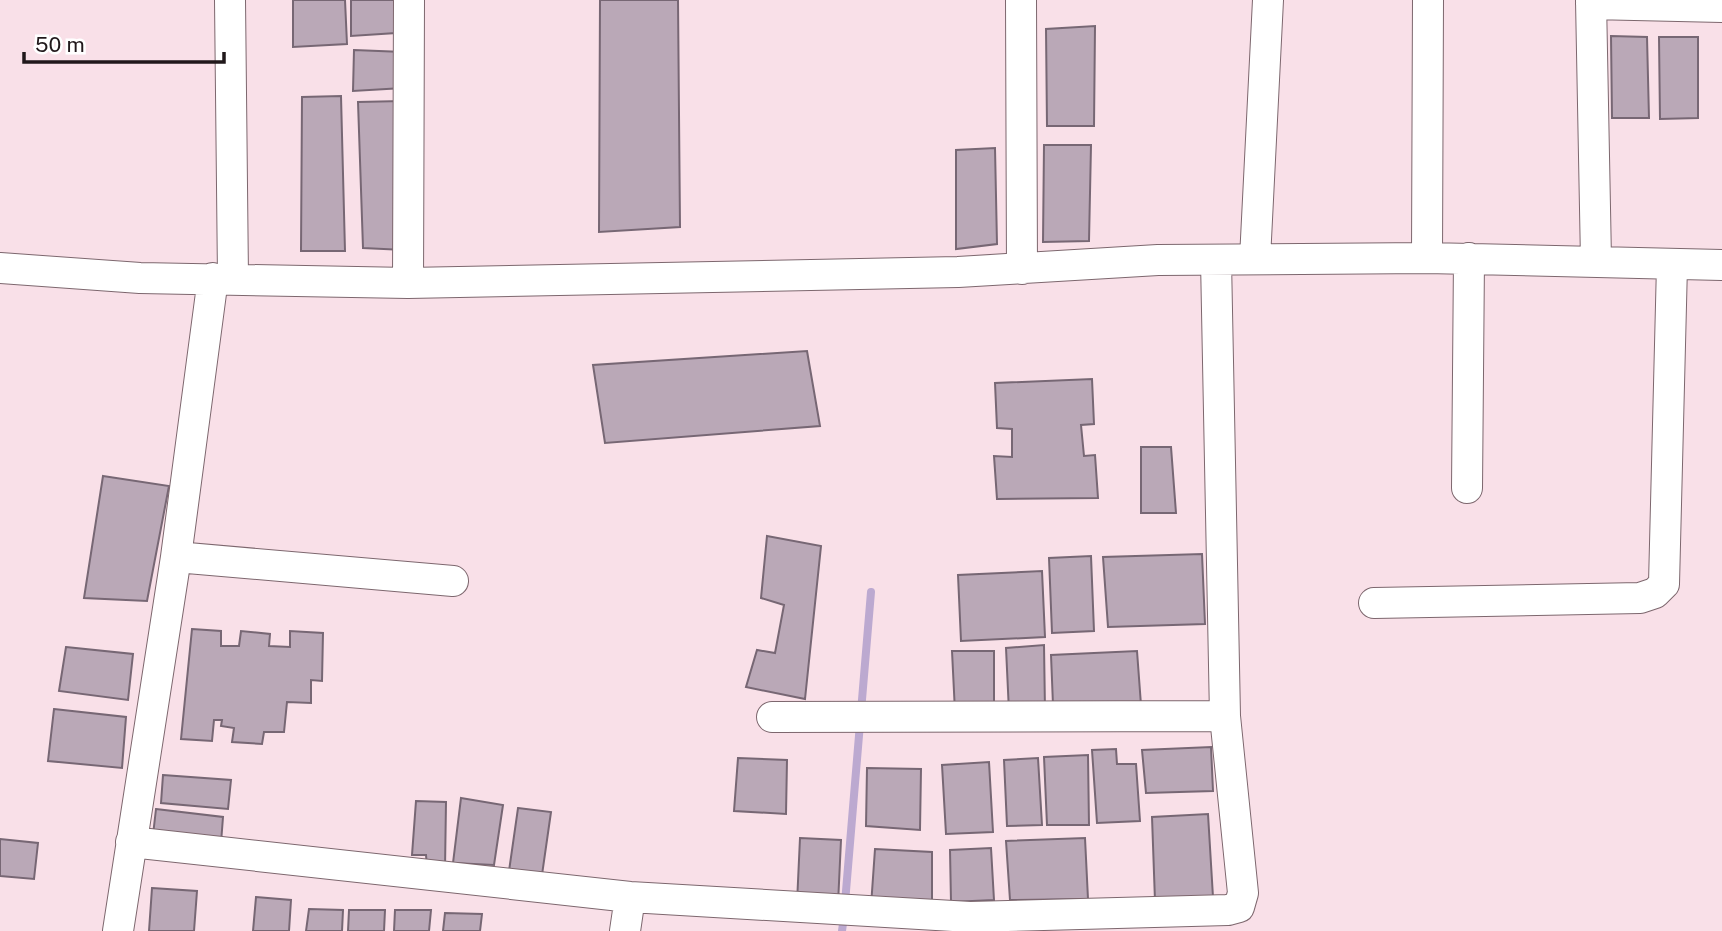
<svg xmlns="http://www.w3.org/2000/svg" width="1722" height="931" font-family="'Public Sans',sans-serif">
  <rect width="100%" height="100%" fill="#f9e0e8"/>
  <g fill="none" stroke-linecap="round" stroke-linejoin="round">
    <path stroke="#bca9d0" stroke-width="8" d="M845,903L871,592
      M842,931L844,916"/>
  </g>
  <path fill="#baa8b7" stroke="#776774" stroke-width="2" d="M293,0H345L347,44L293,47Z
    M351,0H396V33L351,36Z
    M600,0H678L680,227L599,232Z
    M1095,26L1094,126H1047L1046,29Z
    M1611,36L1647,37L1649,118H1612Z
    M1659,37H1698V118L1660,119Z
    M354,50L403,52V88L353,91Z
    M341,96L345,251H301L302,97Z
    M402,101L404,250L363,248L358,102Z
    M1044,145H1091L1089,241L1043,242Z
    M995,148L997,244L956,249V150Z
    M807,351L820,426L605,443L593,365Z
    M1092,379L1094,424L1081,425L1084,456L1095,455L1098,498L997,499L994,456L1012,457V429L997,428L995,383Z
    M1141,447H1171L1176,513H1141Z
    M103,476L169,486L147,601L84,598Z
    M767,536L821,546L805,699L746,687L757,650L775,653L784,605L761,598Z
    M1202,554L1205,624L1108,627L1103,557Z
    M1091,556L1094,631L1052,633L1049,558Z
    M1042,571L1045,637L961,641L958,575Z
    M192,629L221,631V646H239L241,631L270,634L269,646L290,647V631L323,633L322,681L311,680V703L287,702L284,732H264L262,744L232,742L234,728L221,726L222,720H214L212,741L181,739Z
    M1044,645L1045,711L1009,712L1006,648Z
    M66,647L133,654L128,700L59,691Z
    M952,651H994V710L955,712Z
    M1137,651L1141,705H1053L1051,655Z
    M54,709L126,717L122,768L48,761Z
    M1211,747L1213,791L1146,793L1142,750Z
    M1116,749L1117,764H1136L1140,821L1097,823L1092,750Z
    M1088,755L1089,825H1047L1044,757Z
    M738,758L787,760L786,814L734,811Z
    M1038,758L1042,825L1007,826L1004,760Z
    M989,762L993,832L946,834L942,765Z
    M867,768L921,769L920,830L866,826Z
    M163,775L231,780L228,809L161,803Z
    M461,798L503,805L494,865L453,863Z
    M416,801L446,802L445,869L427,867L426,855H412Z
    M518,808L551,812L542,875L509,871Z
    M156,809L223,817L221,843L153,835Z
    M1208,814L1213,897L1155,901L1152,817Z
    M800,838L841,840L838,904L797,903Z
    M1085,838L1088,899L1010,900L1006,841Z
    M0,839L38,843L34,879L0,876Z
    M991,848L994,900L951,902L950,850Z
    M875,849L932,852V910L871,906Z
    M152,888L197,891L194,931H149Z
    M256,897L291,900L289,931H253Z
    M309,909L343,910L342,931H306Z
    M349,910H385L384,931H348Z
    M395,910H431L429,931H394Z
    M445,913L482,914L480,931H443Z"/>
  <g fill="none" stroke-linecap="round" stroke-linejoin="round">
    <defs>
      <path id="minor" d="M230,0L233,278
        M1021,0L1022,269
        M1591,0L1596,260
        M1591,4L1722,7
        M1427,258L1428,0
        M1255,259L1268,0
        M0,268L140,278L408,283L958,272L1158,260L1427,258L1722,265
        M408,283L409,0
        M1467,488L1469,258
        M176,557L453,581
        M1374,603L1640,598L1655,593L1664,584L1672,265
        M772,717L1225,716
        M131,842L630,897L970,917L1228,910L1239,907L1243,893L1225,716L1216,260
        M118,931L176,557L213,278
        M625,931L630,897"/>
    </defs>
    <use href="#minor" stroke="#7d676e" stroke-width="32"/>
    <use href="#minor" stroke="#fff" stroke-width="30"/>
  </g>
  <path d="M24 52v10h200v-10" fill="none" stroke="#21181b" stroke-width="3.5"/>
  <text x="35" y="52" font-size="21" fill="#21181b" stroke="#ffffff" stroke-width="5" paint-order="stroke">50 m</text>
</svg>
